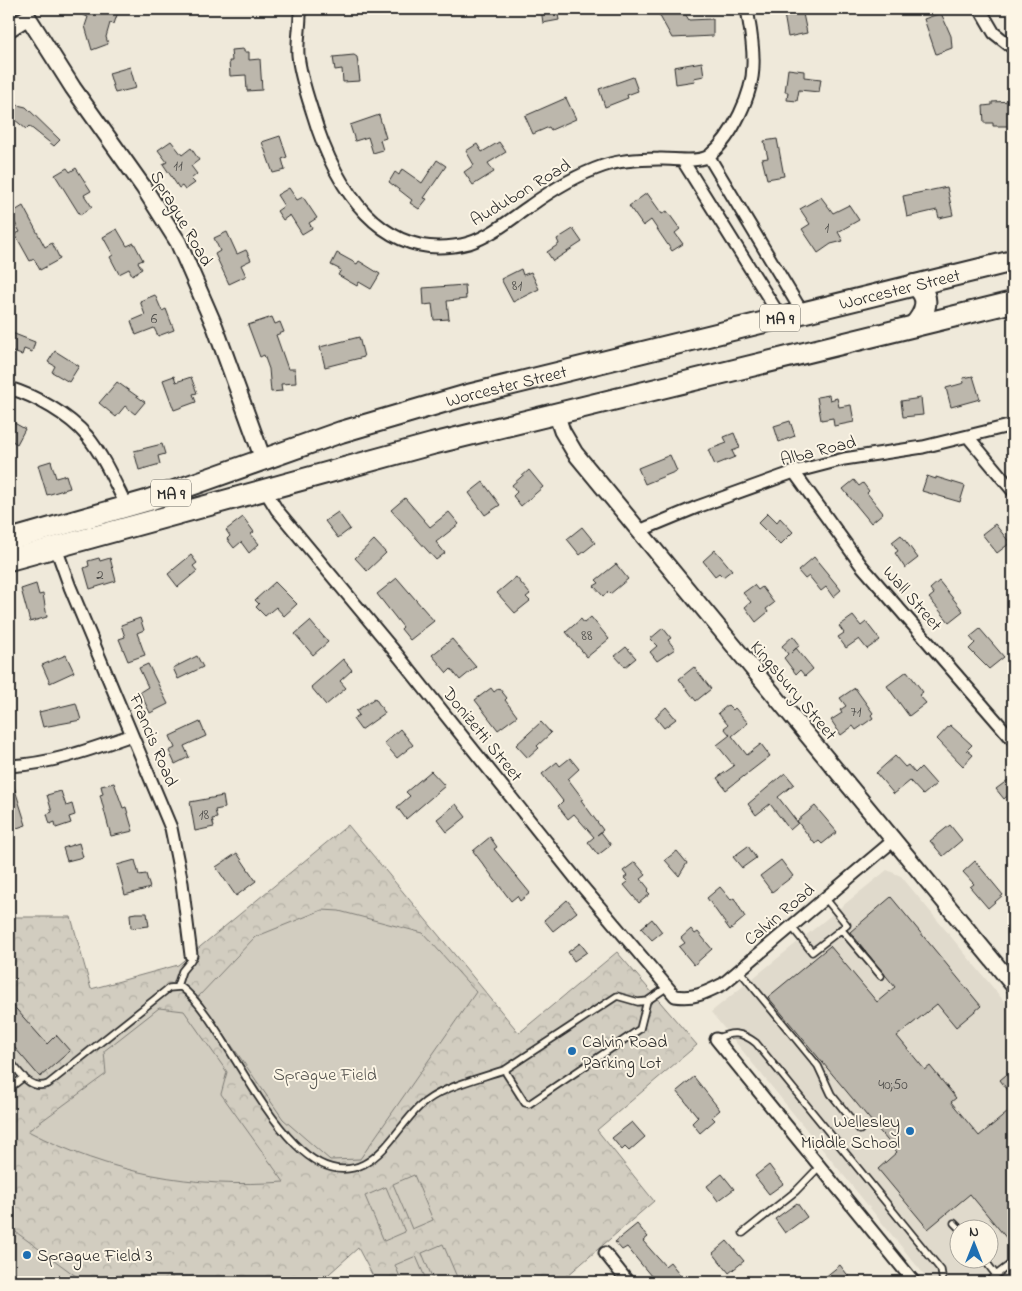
<svg xmlns="http://www.w3.org/2000/svg" width="1022" height="1291" font-family="'Indie Flower',sans-serif">
  <defs>
    <pattern id="park-crowns" width="20" height="18" patternUnits="userSpaceOnUse" patternTransform="scale(1.25)"><rect width="20" height="18" fill="#d2cdc0"/><path d="M2 6a3 3 0 1 1 6 0M12 15a3 3 0 1 1 6 0" fill="none" stroke="#b4b0a5"/></pattern>
  </defs>
  <rect width="100%" height="100%" fill="#efe9da"/>
  <filter id="ink" filterUnits="userSpaceOnUse"><feTurbulence type="fractalNoise" baseFrequency=".02" numOctaves="2"/><feDisplacementMap in="SourceGraphic" scale="10" xChannelSelector="R" yChannelSelector="G"/><feConvolveMatrix kernelMatrix="1 2 1 2 8 2 1 2 1" color-interpolation-filters="sRGB"/></filter>
  <g filter="url(#ink)">
    <path fill="#e0dacc" fill-rule="evenodd" d="M887,870L901,876L1013,1012V1274L1003,1282H930L711,1012ZM960,1228H990V1258H960Z"/>
    <path fill="url(#park-crowns)" stroke="#7e7c76" d="M348,825L519,1033L617,952L697,1045L597,1130L654,1201L560,1282H376L358,1248L320,1282H9V917H71L91,989L178,965Z"/>
    <path fill="#d2cdc0" stroke="#7e7c76" d="M322,910L339,911L423,933L476,992L360,1159L330,1160L283,1119L198,997L255,937Z
      M159,1008L184,1011L227,1072L221,1094L284,1182C193,1189 109,1173 28,1131L106,1074L104,1051Z
      M414,1175L433,1220L412,1229L393,1184Z
      M386,1187L405,1232L384,1241L365,1196Z
      M9,1227L84,1282H9Z
      M443,1244L459,1282H434L422,1253Z
      M416,1256L427,1282H402L395,1265Z"/>
    <path fill="#bcb7ac" stroke="#2b2b2b" d="M68,9H119L114,24L110,23L106,37L108,44L92,50L85,26L88,17Z
      M541,9H557L559,20L543,23Z
      M656,9H682L689,20L713,19V36L672,38Z
      M790,9H802L807,33L788,37L784,14L791,12Z
      M941,13L951,36L952,48L936,54L924,19Z
      M244,49V52H249V60L260,59L262,90L247,91L246,75L230,76L229,61H232L231,50Z
      M354,55L357,57L360,81L343,82L342,69L335,70L333,57Z
      M702,62L704,76L694,78L695,81L676,84L674,67Z
      M130,67L136,88L115,93L109,73Z
      M788,69L804,71V77L821,79L819,92L799,90L797,101L787,100L788,92H785Z
      M633,77L638,91L627,95L628,98L605,107L599,89Z
      M566,98L576,119L551,130L549,127L533,134L525,116Z
      M1013,101V126H993V123H984L983,106L992,105V102Z
      M9,103L26,107L60,140L54,146L29,126L26,129L9,115Z
      M379,115L386,138L380,140L383,150L373,153L368,137L355,141L350,125Z
      M280,136L287,157L282,159L285,170L273,173L262,142Z
      M777,139L784,176L767,179L762,159L768,158L764,141Z
      M171,141L182,155L191,148L199,160L191,166L197,174L191,179L195,183L185,190L182,186L179,188L163,164L167,162L158,150Z
      M499,142L506,152L488,163L494,172L473,185L464,172L474,165L466,151L477,144L482,152Z
      M437,160L446,166L424,198L427,199L419,209L410,203L412,200L389,182L395,172L399,175L402,169L422,183Z
      M67,168L70,172L76,168L91,191L84,195L92,207L80,215L55,175Z
      M947,187L953,215L939,218L937,210L907,217L903,196Z
      M289,188L297,200L303,197L317,218L309,223L312,228L302,234L290,215L283,220L277,211L284,206L277,195Z
      M647,193L662,214L667,211L680,229L675,233L683,244L672,251L651,220L643,226L629,206Z
      M821,197L833,213L849,205L859,220L838,232L843,241L831,244L818,253L802,229L810,224L800,209Z
      M23,206L45,247L52,243L60,259L40,270L34,259L30,261L15,234L20,232L10,214Z
      M117,229L127,246L134,243L143,260L138,262L142,269L132,275L129,269L119,274L110,257L113,255L103,237Z
      M573,229L582,242L553,261L547,252L559,244L557,239Z
      M227,232L237,254L246,250L251,260L241,265L246,276L229,284L215,254L220,251L214,238Z
      M337,253L357,264L359,261L380,274L371,289L359,282L357,286L338,275L341,270L331,265Z
      M521,269L523,275L531,272L539,289L513,302L501,279Z
      M465,285L466,299L447,301L449,319L434,320L432,304L424,305L423,288Z
      M155,295L162,311L166,309L174,330L158,336L154,328L136,335L131,321L145,315L140,301Z
      M272,317L275,324L280,322L284,332L276,335L288,369H295L296,383L281,384L282,391L271,392L269,369L264,355L260,357L248,325Z
      M12,333L35,342L32,352L24,349L22,355L9,351Z
      M359,337L364,357L325,367L320,347Z
      M55,351L79,366L69,382L52,372L55,366L48,362Z
      M174,376L176,382L191,377L197,393L193,394L196,402L174,410L163,380Z
      M973,376L980,399L951,407L946,388L964,383L963,378Z
      M117,382L145,402L135,414L125,406L116,417L99,403Z
      M829,395L830,400L837,398L839,407L851,405L854,422L834,426L833,418L821,420L817,397Z
      M921,398L923,415L903,417L901,401Z
      M9,420L25,429L17,444L9,439Z
      M790,421L795,436L779,442L774,426Z
      M734,433L740,448L732,451L735,457L715,465L708,450L727,443L724,437Z
      M162,444L165,454L158,456L160,464L139,470L134,451Z
      M670,455L677,471L645,484L638,468Z
      M51,461L56,478L66,475L70,488L47,495L38,465Z
      M529,470L543,487L521,506L513,496L517,492L512,485Z
      M927,476L936,479V477L965,486L960,502L922,491Z
      M854,480L859,486L863,483L869,491L867,493L883,513L871,523L843,489Z
      M483,482L500,505L485,515L469,493Z
      M405,498L430,527L449,512L459,524L436,542L445,553L436,560L391,510Z
      M338,512L350,529L338,538L325,521Z
      M768,513L777,522L780,518L793,532L780,545L758,523Z
      M243,517L254,532L251,534L259,544L249,553L241,542L234,548L227,539L230,536L226,530Z
      M995,524L1010,543L997,553L982,534Z
      M582,527L595,543L580,555L567,539Z
      M901,535L918,558L905,568L895,553L898,551L892,542Z
      M374,540L386,553L367,571L355,558Z
      M715,550L732,570L723,577L719,573L715,576L703,561Z
      M191,555L197,563L193,566L197,571L178,587L168,574Z
      M814,557L841,590L833,597L826,587L821,591L809,576L805,579L798,571Z
      M99,558L100,561L110,558L116,581L90,589L84,568L89,566L88,561Z
      M616,564L628,579L610,594L608,592L603,596L594,586L599,583L596,580Z
      M516,577L530,594L526,597L530,601L515,613L497,593Z
      M397,578L434,621L410,640L401,629L403,627L377,594Z
      M939,581L963,611L949,622L929,598L934,594L930,589Z
      M275,582L297,604L284,616L276,607L265,616L256,607L259,604L255,600Z
      M36,584L39,595L43,594L47,617L30,622L21,589Z
      M754,585L758,590L762,587L774,603L766,609L768,612L756,622L745,607L751,602L743,593Z
      M853,616L861,626L866,622L880,640L867,649L859,639L846,648L838,637L844,633L839,626Z
      M591,617L609,639L587,657L566,632L581,619L584,623Z
      M140,618L144,630L137,633L145,655L128,661L119,639L125,637L121,625Z
      M310,621L328,642L313,655L295,634Z
      M663,628L671,638L668,640L675,649L657,661L650,652L657,646L650,639Z
      M980,629L1004,657L989,669L969,649L975,643L970,637Z
      M793,636L800,645L791,653L796,648L813,669L805,676L800,670L796,674L784,658L788,654L782,646Z
      M452,639L476,667L460,680L451,669L447,673L432,655Z
      M626,647L636,658L625,667L615,656Z
      M66,655L74,672L50,683L42,665Z
      M197,656L203,667L178,679L173,668Z
      M343,659L352,670L340,681L346,688L326,705L311,687Z
      M148,664L168,704L150,713L140,692L148,687L139,668Z
      M694,667L711,689L696,701L679,679Z
      M907,671L923,692L919,695L926,703L909,716L887,686Z
      M491,688L494,692L499,688L507,698L505,700L517,716L498,730L475,700Z
      M855,688L873,713L871,715L873,718L856,730L853,726L841,735L831,720L842,713L840,710L846,706L840,698Z
      M375,698L385,713L361,730L353,719L359,715L356,711Z
      M76,703L81,720L43,727L39,712Z
      M728,705L733,710L735,708L748,723L732,736L747,755L761,744L770,756L726,790L717,778L734,766L717,745L730,735L724,728L728,725L718,713Z
      M666,707L676,719L664,728L655,717Z
      M200,722L206,736L184,746L189,757L175,764L169,751L175,748L170,736Z
      M541,722L551,733L537,746L539,748L528,758L516,745Z
      M950,725L972,745L967,750L973,755L963,766L937,739Z
      M400,729L413,745L397,758L384,743Z
      M895,756L905,767L908,765L915,773L921,767L936,784L923,795L910,781L894,794L876,773Z
      M570,758L579,769L568,779L583,799L581,800L603,830L597,835L601,832L611,845L598,855L588,842L594,837L574,814L568,819L558,806L563,801L542,774L557,762L560,766Z
      M431,771L445,786L406,819L397,807L410,796L406,792Z
      M785,773L794,784L778,797L798,823L790,830L770,804L756,815L748,804Z
      M9,777H11L26,825L11,830Z
      M1008,780L1013,787V791L1004,799L996,789Z
      M114,783L123,808L126,807L133,831L111,836L100,795L103,794L101,786Z
      M61,791L66,806L72,804L75,815L69,817L71,823L56,828L55,822L50,824L47,814L52,812L47,795Z
      M223,796L225,808L215,810L217,818L212,819L214,827L195,831L190,802Z
      M456,804L466,817L447,832L437,819Z
      M815,806L837,832L822,844L819,841L815,844L797,821Z
      M950,825L962,840L943,856L930,841Z
      M490,837L497,847L494,849L530,893L520,901L517,896L511,901L473,851Z
      M79,843L83,857L67,861L63,848Z
      M748,846L756,858L742,868L733,857Z
      M677,851L687,863L679,876L665,860Z
      M237,853L256,881L236,896L216,867Z
      M135,860L139,875L146,874L150,888L125,895L117,865Z
      M781,860L793,876L772,892L760,876Z
      M975,861L1003,895L988,908L970,887L974,884L963,872Z
      M635,862L646,875L641,879L649,889L647,891L650,894L639,903L624,885L628,882L624,878L627,876L623,871Z
      M720,887L731,900L734,898L745,917L730,930L707,898Z
      M891,897L981,1006L956,1027L937,1004L897,1036L925,1070L930,1066L956,1098L951,1102L979,1136L1013,1108V1246L970,1194L928,1229L878,1169L897,1152L768,997L830,946L877,1002L895,987L850,932Z
      M567,900L577,912L553,931L544,920Z
      M136,913H147L149,926L131,928L130,914Z
      M652,919L662,932L652,940L641,928Z
      M691,929L695,934L698,932L712,949L694,965L679,947L685,943L681,938Z
      M580,943L587,952L574,961L568,952Z
      M9,1001L47,1044L56,1035L70,1051L40,1077L9,1041Z
      M1013,1069V1097L1000,1080Z
      M694,1077L720,1110L712,1117L715,1120L700,1133L692,1123L698,1117L677,1091Z
      M632,1122L645,1137L629,1151L625,1147L622,1150L612,1138Z
      M769,1165L783,1184L769,1194L755,1176Z
      M722,1174L734,1189L718,1201L707,1186Z
      M797,1203L807,1217L785,1233L775,1219Z
      M637,1224L648,1237L643,1241L665,1266L670,1262L686,1282H656L627,1247L622,1250L615,1242Z
      M727,1241L744,1261L729,1273L713,1253Z
      M840,1265L850,1278L845,1282H819Z"/>
    <g fill="none" stroke-linecap="round" stroke-linejoin="round">
      <defs>
        <path id="lane" d="M791,926L812,952L847,925L825,898
          M841,929L881,976
          M739,970L818,1066L831,1094L860,1130
          M177,986L182,971L191,960V955
          M647,1001L638,1002L617,996L506,1069V1073L525,1103L529,1104L640,1029L647,1001L666,988
          M716,1039C732,1031 742,1032 756,1043L941,1270L943,1282
          M9,1060C20,1072 29,1091 48,1084L169,988L181,987C230,1022 288,1202 364,1164C387,1152 401,1124 419,1107C441,1086 479,1079 506,1069
          M9,1082L15,1084L24,1077
          M954,1223L960,1229
          M743,1233L796,1191L820,1166
          M983,1258L996,1275
          M987,1282L1013,1262"/>
        <path id="street" d="M303,9L300,14C300,27 297,42 298,55C300,75 307,95 313,114C334,185 381,266 469,243C491,236 511,219 530,206C552,190 577,175 603,166C620,160 640,159 659,159C672,158 700,164 710,155C732,137 753,94 753,65C754,46 750,27 747,9
          M980,9L994,33L1013,48
          M709,157L802,312
          M683,161L781,318
          M9,388C36,396 69,415 87,436C104,457 115,483 127,507
          M969,438L1013,491
          M794,472L861,565L1013,740
          M264,489L277,510L396,653L581,885L675,996C694,999 705,993 723,984L894,840
          M639,531L697,507L794,472L844,459L923,447L1013,425
          M56,548L70,587L171,828L182,883L191,955
          M9,766C52,764 92,749 132,735
          M716,1039L914,1282
          M605,1253L628,1282"/>
        <path id="secondary" d="M9,29L28,17L73,88L144,188L178,242L215,327L263,459
          M556,413L562,431L575,453L1013,985"/>
        <g id="highway">
          <path d="M914,285C932,295 926,313 914,326"/>
          <path id="s1" d="M9,540L146,501L341,432L464,396L1013,261"/>
          <path d="M9,560L432,444L1013,302"/>
        </g>
      </defs>
      <use href="#lane" stroke="#2b2b2b" stroke-width="9"/>
      <use href="#street" stroke="#2b2b2b" stroke-width="15"/>
      <use href="#secondary" stroke="#2b2b2b" stroke-width="19"/>
      <use href="#highway" stroke="#2b2b2b" stroke-width="24"/>
      <use href="#lane" stroke="#fcf5e5" stroke-width="5.5"/>
      <use href="#street" stroke="#fcf5e5" stroke-width="11"/>
      <use href="#secondary" stroke="#fcf5e5" stroke-width="15"/>
      <use href="#highway" stroke="#fcf5e5" stroke-width="20"/>
    </g>
  </g>
  <g fill="#1f6fb2" stroke="#fcf5e5" stroke-width="2">
    <circle cx="572" cy="1051" r="5"/>
    <circle cx="910" cy="1131" r="5"/>
    <circle cx="27" cy="1255" r="5"/>
  </g>
  <g text-anchor="middle" stroke-width="4" stroke-linejoin="round" paint-order="stroke">
    <g font-size="15" fill="#4f4e4b">
      <text x="178" y="170">11</text>
      <text x="827" y="232">1</text>
      <text x="517" y="290">81</text>
      <text x="154" y="323">6</text>
      <text x="100" y="579">2</text>
      <text x="587" y="640">88</text>
      <text x="856" y="716">71</text>
      <text x="204" y="819">18</text>
      <text x="893" y="1089">40;50</text>
    </g>
    <g fill="#fcf5e5" stroke="#6a6863" stroke-width="1">
      <rect x="760" y="304.5" width="40" height="27" rx="4"/>
      <rect x="151" y="479.5" width="40" height="27" rx="4"/>
    </g>
    <g font-size="16" font-weight="bold" fill="#2b2b2b">
      <text x="780" y="324">MA 9</text>
      <text x="171" y="499">MA 9</text>
    </g>
    <g font-size="18" fill="#2b2b2b" stroke="#fcf5e5">
      <text transform="translate(520 192) rotate(-31)" y="6">Audubon Road</text>
      <text transform="translate(182 218) rotate(60)" y="6">Sprague Road</text>
      <text dy="6" stroke="none"><textPath href="#s1" startOffset="926">Worcester Street</textPath></text>
      <text dy="6" stroke="none"><textPath href="#s1" startOffset="521">Worcester Street</textPath></text>
      <text transform="translate(818 450) rotate(-14)" y="6">Alba Road</text>
      <text transform="translate(913 598) rotate(49)" y="6">Wall Street</text>
      <text transform="translate(794 690) rotate(50)" y="6">Kingsbury Street</text>
      <text transform="translate(483 734) rotate(51)" y="6">Donizetti Street</text>
      <text transform="translate(154 740) rotate(67)" y="6">Francis Road</text>
      <text transform="translate(779 914) rotate(-40)" y="6">Calvin Road</text>
    </g>
    <g font-size="18" fill="#2b2b2b" stroke="#fcf5e5" text-anchor="start">
      <text x="582" y="1047">Calvin Road<tspan x="582" dy="21">Parking Lot</tspan></text>
      <text x="900" y="1127" text-anchor="end">Wellesley<tspan x="900" dy="21">Middle School</tspan></text>
      <text x="37" y="1261">Sprague Field 3</text>
    </g>
    <g font-size="18" fill="#555450" stroke="#fcf5e5">
      <text x="325" y="1080">Sprague Field</text>
    </g>
  </g>
  <rect width="1022" height="1291" fill="none" stroke="#fcf5e5" stroke-width="30"/>
  <rect x="15" y="15" width="992" height="1261" fill="none" stroke="#2b2b2b" stroke-width="2" filter="url(#ink)"/>
  <g transform="translate(974 1244)"><circle r="24" fill="#fcf5e5" stroke="#a8a49b"/>
  <path d="M0-4L9 19L0 12L-9 19Z" fill="#1f6fb2"/>
  <text y="-8" font-size="14" font-weight="bold" text-anchor="middle" fill="#2b2b2b">N</text>
  </g>
</svg>
